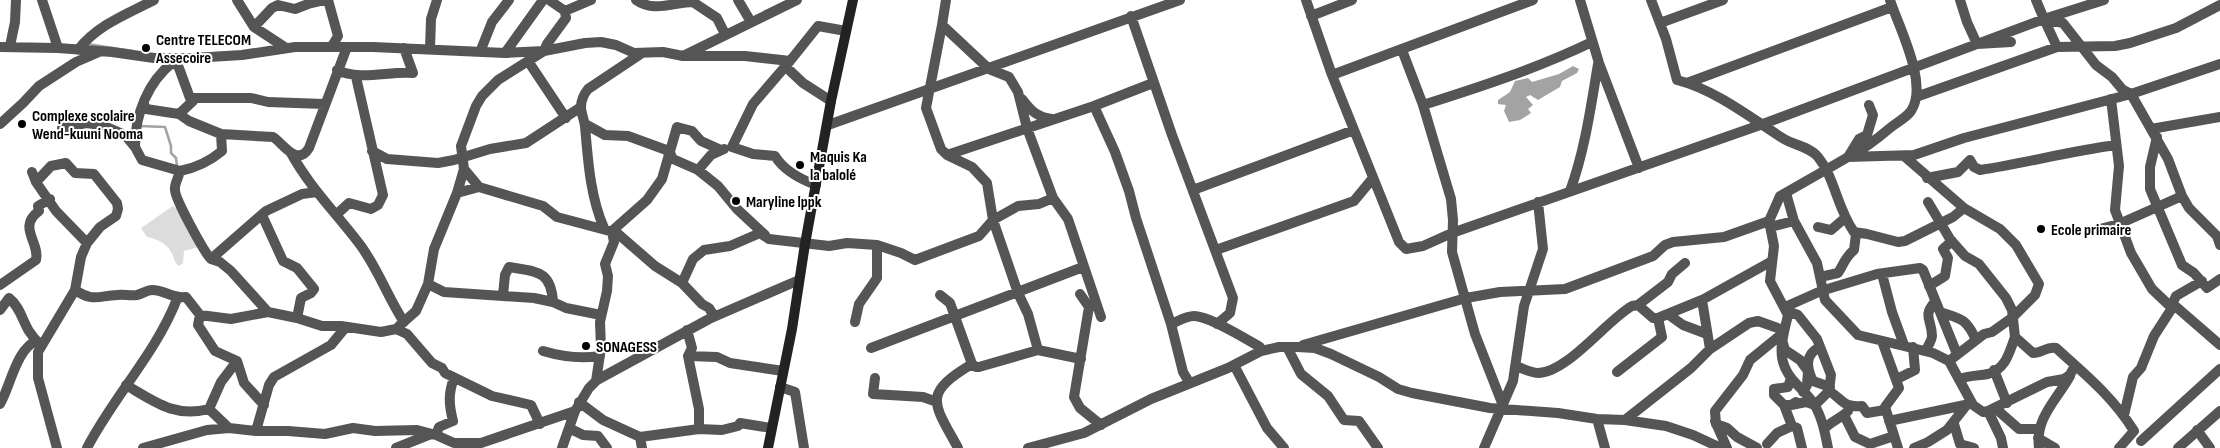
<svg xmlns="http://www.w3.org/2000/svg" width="2220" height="448" font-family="'Sofia Sans Condensed',sans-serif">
  <rect width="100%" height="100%" fill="#fff"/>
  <path fill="#dcdcdc" d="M173,206L182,213L202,246L184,251L183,263L179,266C173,262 175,257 171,252C166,243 157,239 147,237L141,228Z"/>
  <path fill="#a3a3a3" d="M1573,66L1579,69L1577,73L1562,81L1560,87L1538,100L1530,95L1526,97L1533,105L1528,109L1531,113L1520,120L1509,122L1504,111L1506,105L1498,104V100L1510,92L1515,81L1528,78L1532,82L1559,74Z"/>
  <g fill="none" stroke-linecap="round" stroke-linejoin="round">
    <path stroke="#a3a3a3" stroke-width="2.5" d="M87,44L133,51
      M140,126L165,127L171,146V153L176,158L177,166"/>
    <path stroke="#555" stroke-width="10" d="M42,0L58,48
      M237,0L254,27L286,48
      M328,0L338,36L332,46
      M549,0L565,11L591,0
      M636,0C654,13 674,2 693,2L717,18L725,34
      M738,0L751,22
      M946,0L942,25L989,69L1009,77L1018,92L1027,128L1053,198L1068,219L1101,317
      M1306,0L1332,75L1399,242L1406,249L1423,246L1452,233L1763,124L2044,19L2104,0
      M1580,0L1599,63L1639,168
      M1651,0L1666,39L1677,80C1716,90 1751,118 1784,139C1794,145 1810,147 1818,157C1835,178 1837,208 1854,232L1867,234L1898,242L1905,241L1953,217L1964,208
      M1960,0L1967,22L1977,44L2011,42
      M2036,0L2044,19L2063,23L2096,65L2112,77L2122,89L2131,94L2168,159L2182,196L2189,208L2217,236L2220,245
      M1131,16L1172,135L1233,298L1230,313L1217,324
      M1311,16L1352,0
      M2044,19L2057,47
      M1660,23L1723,0
      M942,25L926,108L941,149L947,155L972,167L987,183L993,220L1018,293L1028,314L1038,350
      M254,27L272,8L278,5L295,9L308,4L325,0
      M10,46L15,22L16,0
      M0,47L58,48L112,52L154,58H193L242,55L295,47H373L505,53L544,51L585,43L601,42L616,45L634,53L663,52L683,56L797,0
      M430,49L431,19L437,0
      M78,50C97,25 127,14 154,0
      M1402,50L1423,105L1451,199L1453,220L1452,252L1475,334L1502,403
      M480,52L492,22L509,0
      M505,53L543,0
      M685,56H745L790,61L753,104L732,147L753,154L775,156C784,171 800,179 816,185
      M172,58L179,68L190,98H251L268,102L324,104
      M528,61L566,118
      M790,61L818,26L846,31
      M787,68L803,83L831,101
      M337,70C360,81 388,71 413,73L404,48
      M1332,75L1533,0
      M1687,83L1892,7
      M1916,97L2057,47L2115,46L2130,43L2176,28L2220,5
      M190,98L193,101L179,114L189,121L221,134L273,137C282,142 297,168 309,148L347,47
      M1022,99C1031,111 1037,117 1052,119
      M2111,99L2119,166L2115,210L2131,253L2152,289L2171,307L2174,305L2220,345
      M144,104L146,109L179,114
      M1423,105C1480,87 1538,68 1592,42
      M1094,106L1115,152L1129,191L1136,218L1171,324L1183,372L1189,382
      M0,124L23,103L39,86L76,62L99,52
      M585,124L605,135L628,136L669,151L673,159L698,170L718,186L737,209L765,235
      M828,125L1180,0
      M62,128L86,123L102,125L125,135L135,147L142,160L180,171
      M2151,129L2220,117
      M2157,137L2150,167V189L2182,265L2194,273L2207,288L2220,279
      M135,146C135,114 148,82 173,62
      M372,151L387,159L438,163L454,160L490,149L526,143L581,107
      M291,153C309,186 335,212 358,242C377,266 387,296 404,322
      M947,155L1094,106L1153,83
      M1904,156L1964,208L2000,229L2016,245L2039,284L2035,295L2013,317L1992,332L1984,334L1949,361
      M1848,157L1859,139L1867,135L1873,115L1869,105
      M1849,157C1864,149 1877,139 1890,128C1896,123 1906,118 1911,111C1929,84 1899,28 1890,0
      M464,169L479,187L543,206L557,217L617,233L655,266L682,283L702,304L709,308L714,316
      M698,170L711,155L724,149
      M32,172L36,182L56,211L87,243L81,257L75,290C93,302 98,296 117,295C124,294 130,296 137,295C142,294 147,290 152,290C165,290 173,299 186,297L200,315L231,319L268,312L297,318L322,326H341L381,332L396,329L407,334L432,363L442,368L445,373L492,396L531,405L540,424
      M1927,178L1958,172L1970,160L1974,167L1980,170C2026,163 2070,151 2116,145
      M36,182L51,166L66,163L75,173L94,174L117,203L118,209L116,216L100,227L87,243
      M1193,190L1354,130
      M1570,191C1585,150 1591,106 1598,64
      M457,193L464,169L461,146L476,106L482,96L498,80L544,51L547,44L566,18L565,11
      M1786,193L1794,221L1817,263L1825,300L1858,335L1933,353L1949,361L1973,405L1983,412L1988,411L2047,382L2064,379L2070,375L2075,365
      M1928,202L1950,239L1965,256L1979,264L2006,298L2012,310L2015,337L2033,353C2042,353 2047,346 2056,348C2085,374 2113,397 2134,431L2119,448
      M337,214L349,203L371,209L378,205L383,195L356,77
      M262,215L283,261L297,268L314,289L311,293L301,298L297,318
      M1770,227L1794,221
      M1818,227L1831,230L1845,218
      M604,228C590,196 588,160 585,126C584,119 581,113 581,107C581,100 584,94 588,89L642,53
      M2096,230L2119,224L2182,196
      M1216,250L1354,201L1373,178
      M211,259C204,252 175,199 175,190C174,184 179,177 180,171C195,168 210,161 222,151L221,134
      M1882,274L1892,312L1904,345
      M1820,277L1838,273C1844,264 1845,257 1854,250L1856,234
      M682,283L693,259L704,250L730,246L760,233L769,239L829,246L847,243L877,245L901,253L915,260L979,236L993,220L1018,206L1039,204L1053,198
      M428,284L444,292L534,298L553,302L566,308L601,315
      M0,285L36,260C40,242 17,227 39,211L38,206L50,199
      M1929,286L1945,276L1948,258L1943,249L1952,241
      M1080,294L1089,307L1074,397L1080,408L1101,425
      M503,295L505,275L509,267C535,272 551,269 553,302
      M940,295L950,303L972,364C922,394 933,402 958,448
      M1638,305L1668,282L1672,274L1685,263
      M1785,307L1821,291L1877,274L1920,268L1923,270L1957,354
      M2171,307L2176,296L2202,281
      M0,310L9,298C24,310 22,329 40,344
      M1787,311L1798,315L1817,339L1831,375L1829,391L1815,405L1806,402L1791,405
      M268,312L231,271L220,262L211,259L266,211L302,194L317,192
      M1940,312C1961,319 1966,318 1976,340
      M200,315L198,325L215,351L237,361L244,383L264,405
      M1669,315L1683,325L1707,334
      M855,322L859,304L877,278V245
      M1171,324C1178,321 1187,316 1194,316C1209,316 1246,339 1260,347L1261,351
      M399,326L416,311L428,284L434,249L457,193L479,187
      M687,330L692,348L688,356L699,409V429
      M1882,341L1899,388L1885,407L1898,448
      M1783,343L1785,350L1800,360L1808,371L1807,385L1803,392
      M1303,345L1466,298L1500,292L1565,289L1653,256L1665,245L1673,242L1724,237L1769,221
      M1287,347L1301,374L1328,396L1344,420L1359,421L1378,448
      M1820,347C1805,354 1806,367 1813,381L1830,387
      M871,348L1083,267
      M1710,349L1749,323L1758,321L1783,330
      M1926,350C1928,346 1932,340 1932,336C1932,320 1922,316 1935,302
      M543,351C563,357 580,359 600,356
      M688,356L717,357L730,363L783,371
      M972,364L976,367H979L1038,350L1081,359
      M1234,365L1267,428L1284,448
      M1516,366C1523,369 1532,373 1538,373C1567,373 1607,320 1632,306L1638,305L1653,318H1658L1702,300
      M1994,370L2007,403
      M1617,372L1662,337L1658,318
      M875,378L873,394L923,397L937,402
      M1791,378L1788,387L1774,389V395L1784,405H1791L1796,402
      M1897,379L1915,370L1913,347
      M1960,379C1971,375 1978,376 1988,374C2006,369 2009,353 2015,337
      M596,381L601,348L600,322L607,291L608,276L605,264L614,242L612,231L647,200L662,179L677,127L692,131L701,141L721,150
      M126,385C155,402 175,418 209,409L229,428
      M780,387L795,392L804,448
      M1829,391C1843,399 1842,408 1862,406L1867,413L1885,410
      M579,402L603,420L640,437L642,448
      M0,404C10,387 17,347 37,341
      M1995,408L2019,429H2039
      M209,409L221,382L237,361
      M1988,411L2001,438L2003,448
      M1844,415L1855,437L1870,444L1894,436
      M2124,415L2133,377L2141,368L2154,336L2174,305
      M1597,419L1605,448
      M1625,420L1691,368L1710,349L1702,300L1772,261
      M1715,421L1727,448
      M1889,421L1965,405
      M1954,424L1960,444L1974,448
      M1792,426L1797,428L1802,448
      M569,428L583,435L598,436L607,448
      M1824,429C1831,421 1840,419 1848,411
      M2197,430L2210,448
      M256,431L269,385L274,377L331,345L345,328
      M436,435L439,427L453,421C449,405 448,394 454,378
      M640,437L699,429L722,430L738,426L740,423L771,428
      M2038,438L2055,448
      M2141,441L2220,369
      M1767,444L1777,433L1792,426L1784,405
      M57,448L38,378V352L75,290
      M87,448C114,396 156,353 177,299
      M143,448L207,430L229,428L256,431H288L325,434L353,428L375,431L417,430L436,435L454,443H481L575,411L589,388L597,380L709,319L799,280
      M396,448L431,434
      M562,448L575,411
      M1028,448L1084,433L1151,399L1228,368L1261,351L1279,347H1297L1315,348L1331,354L1379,377L1398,389L1412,393L1490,408L1558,413L1597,419L1625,420L1666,426L1693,435L1721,448
      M1484,448L1513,381L1524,306L1543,249L1538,202
      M1757,448L1737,437L1727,428L1716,424L1715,411L1743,375L1750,360L1782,334
      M1828,448C1825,433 1822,417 1814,404C1803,387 1785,379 1782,357C1780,342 1785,329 1788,315L1770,281L1774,246L1769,221L1780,196L1836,164L1848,157L1914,155L1964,138L2131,94L2220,64
      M1914,448L1928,442L1947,430L1969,402
      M2039,448C2035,418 2056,401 2070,376
      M2178,448L2220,411"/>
    <path stroke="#222" stroke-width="10" d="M768,448L792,329L805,244L831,101L853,0"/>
  </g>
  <g fill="#000" stroke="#fff" stroke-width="2">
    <circle cx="146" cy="48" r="5"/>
    <circle cx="22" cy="124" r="5"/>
    <circle cx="800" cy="165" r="5"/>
    <circle cx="736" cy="201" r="5"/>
    <circle cx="2041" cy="229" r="5"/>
    <circle cx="586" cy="346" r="5"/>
  </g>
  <g text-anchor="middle" stroke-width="4" stroke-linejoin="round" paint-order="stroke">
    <g font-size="16" font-weight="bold" fill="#000" stroke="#fff" text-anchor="start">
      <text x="156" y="45">Centre TELECOM<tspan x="156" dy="18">Assecoire</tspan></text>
      <text x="32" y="121">Complexe scolaire<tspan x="32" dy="18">Wend-kuuni Nooma</tspan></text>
      <text x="810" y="162">Maquis Ka<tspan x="810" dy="18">la balolé</tspan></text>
      <text x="746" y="207">Maryline lppk</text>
      <text x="2051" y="235">Ecole primaire</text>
      <text x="596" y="352">SONAGESS</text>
    </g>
  </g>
</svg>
